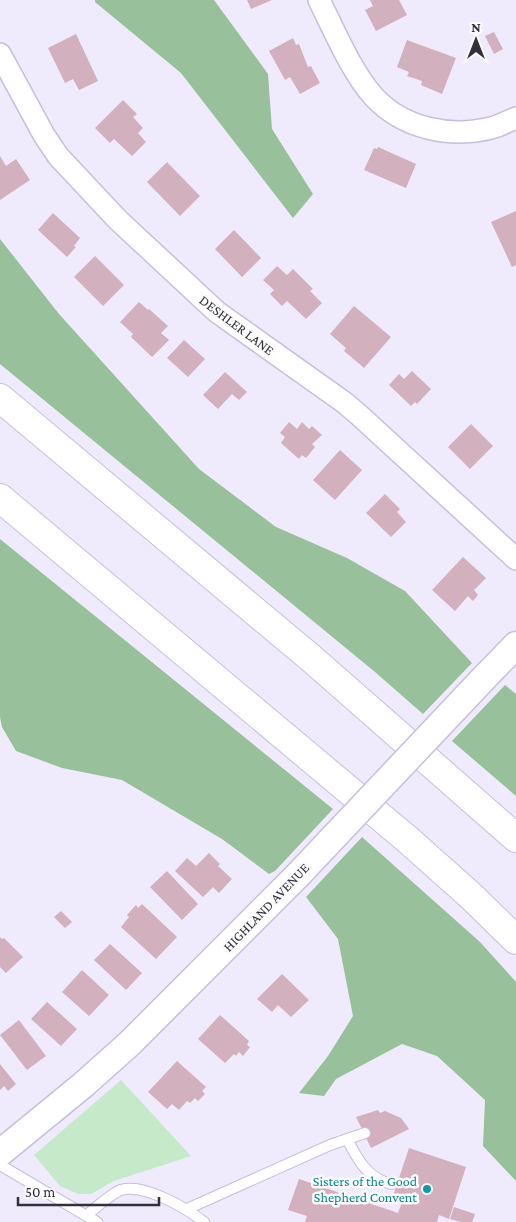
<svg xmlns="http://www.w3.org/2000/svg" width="516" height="1222" font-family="'Crimson Pro',serif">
  <rect width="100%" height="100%" fill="#f0eafd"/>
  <path fill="#c6e9c9" d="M121,1080L191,1156L114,1181L91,1194H78L60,1186L34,1155Z"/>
  <path fill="#97c09b" d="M95,0H214L268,74L272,129L313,194L293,218L181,73L95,2Z
    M0,239L59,314L199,469L276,527L347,558L405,591L472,663L423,714L375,672L0,364Z
    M0,539L333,809L275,871L269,874L222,839L122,780L62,768L16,751L2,727L0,717Z
    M505,685L516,694V796L452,741Z
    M362,837L480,942L516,982V1181L483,1146L485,1100L437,1056L402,1044L336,1079L324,1096L299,1093L328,1056L353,1016L338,939L306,897Z"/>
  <path fill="#d2b0be" d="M247,0H272L251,9Z
    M370,0H399L407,15L376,31L365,10L373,6Z
    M494,32L503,49L494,54L485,36Z
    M76,34L98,81L79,90L73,79L65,83L48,48Z
    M293,38L296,45L299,44L308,67L311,66L320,83L300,94L290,77L285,80L269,51Z
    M407,40L456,58L442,94L421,85L422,81L407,76L409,72L397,67Z
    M123,100L137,114L133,117L143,128L138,133L146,142L132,156L114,139L110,143L95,128Z
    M378,147L416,164L406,188L364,170L374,148L377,149Z
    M0,156L6,166L16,159L30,180L0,200Z
    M167,162L200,196L180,216L147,182Z
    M516,211V265L512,267L491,222Z
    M53,213L80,238L74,246L76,247L67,257L38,230Z
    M234,230L261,258L242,277L215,249Z
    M95,256L124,285L103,306L74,277Z
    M277,266L287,275L293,269L313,289L310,291L322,303L306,319L287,301L282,306L270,294L274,290L263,280Z
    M139,302L148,310L149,309L168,326L161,333L169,340L152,357L131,337L133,334L120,322Z
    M354,306L391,337L364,368L344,351L346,348L330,334Z
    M184,340L205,359L188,377L167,358Z
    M412,371L431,389L417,404L415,402L411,406L389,385L399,374L404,379Z
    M225,372L247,392L239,400L232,394L218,409L203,395Z
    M289,422L297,429L302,422L309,429L312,426L322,435L312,444L315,447L306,458L302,455L299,459L281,443L285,437L280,433Z
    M471,424L493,446L470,469L448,447Z
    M340,450L362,470L335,500L313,480Z
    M385,494L400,509L397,512L406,522L391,537L366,513Z
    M463,557L486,578L474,590L478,595L473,601L468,596L455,611L432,590Z
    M209,853L220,864L218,866L232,879L219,893L213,887L203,897L175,871L187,858L196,866Z
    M167,871L198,904L182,920L150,887Z
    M142,904L177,937L156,959L121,927L129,917L127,915L136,905L138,908Z
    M61,911L72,922L65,928L54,917Z
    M0,937L2,939L4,938L23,957L6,973L0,967Z
    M110,944L142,973L126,990L94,960Z
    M82,970L109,995L89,1016L62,992Z
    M282,974L309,1000L291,1017L278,1005L272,1012L257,999Z
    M47,1002L77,1029L61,1046L31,1019Z
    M220,1015L249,1041L247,1045L250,1047L243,1056L239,1052L236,1056L234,1054L225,1063L198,1039Z
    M19,1020L46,1056L27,1070L0,1035Z
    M177,1061L206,1087L202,1091L205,1094L198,1101L195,1098L190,1103L187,1101L179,1110L172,1104L167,1109L148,1092Z
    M0,1064L16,1084L8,1091L4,1086L0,1090Z
    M378,1110L380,1113L385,1111L401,1118L409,1129L371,1148L356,1117Z
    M409,1148L466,1167L449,1219L439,1215L437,1222H305L307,1216L288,1210L299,1179L398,1213L402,1202L392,1199Z
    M454,1207L475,1214L472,1222H461L450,1219Z"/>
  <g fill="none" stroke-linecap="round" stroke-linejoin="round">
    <defs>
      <path id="service" d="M347,1139C358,1160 367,1178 391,1184
        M0,1165L97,1222
        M187,1209L330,1145L365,1133
        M86,1216C94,1209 112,1193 121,1190C144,1183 186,1208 204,1222"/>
      <path id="minor" d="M319,0C334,30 352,73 374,97C404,129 450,138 491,128C500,126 508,121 516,118
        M0,54L44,135L58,156L118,220L217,312L345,403L359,415L516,559"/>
      <path id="tertiary" d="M484,678L516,645
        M0,1153L83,1085L129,1044L297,876"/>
      <path id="motorway" d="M0,398L312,659L516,838
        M0,498L407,839L471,896L516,940"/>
    </defs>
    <use href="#service" stroke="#c7bedc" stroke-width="12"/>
    <use href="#minor" stroke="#c7bedc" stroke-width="24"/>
    <use href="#tertiary" stroke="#c7bedc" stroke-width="29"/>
    <use href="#motorway" stroke="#c7bedc" stroke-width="30"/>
    <use href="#service" stroke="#fff" stroke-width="10"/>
    <use href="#minor" stroke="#fff" stroke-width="21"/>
    <use href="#tertiary" stroke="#fff" stroke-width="26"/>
    <use href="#motorway" stroke="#fff" stroke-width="28"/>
    <defs>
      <path id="tertiary-bridge" d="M297,876L484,678"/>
    </defs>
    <use href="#tertiary-bridge" stroke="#c7bedc" stroke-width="29" stroke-linecap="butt"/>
    <use href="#tertiary-bridge" stroke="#fff" stroke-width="26"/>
  </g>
  <circle fill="#0f9aa8" stroke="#fbfbfb" stroke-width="2" cx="427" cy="1189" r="5"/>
  <g text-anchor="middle" stroke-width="5" stroke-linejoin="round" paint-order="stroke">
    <g font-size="14" fill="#332f3b" stroke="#fbfbfb">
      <text transform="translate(237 325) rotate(37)" y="5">DESHLER LANE</text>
      <text transform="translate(266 907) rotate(-46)" y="5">HIGHLAND AVENUE</text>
    </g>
    <g font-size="14" fill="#0d838f" stroke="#fbfbfb" text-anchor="end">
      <text x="417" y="1186">Sisters of the Good<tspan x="417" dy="16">Shepherd Convent</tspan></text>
    </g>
  </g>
  <g transform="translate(476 40)" stroke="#fbfbfb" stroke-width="4" paint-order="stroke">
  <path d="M0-4L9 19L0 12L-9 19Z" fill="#332f3b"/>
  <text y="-8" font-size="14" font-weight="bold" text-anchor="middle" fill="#332f3b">N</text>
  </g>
  <path d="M18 1197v8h141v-8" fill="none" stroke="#332f3b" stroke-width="2.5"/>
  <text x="25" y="1197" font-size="15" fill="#332f3b" stroke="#fbfbfb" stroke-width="4" paint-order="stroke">50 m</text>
</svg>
